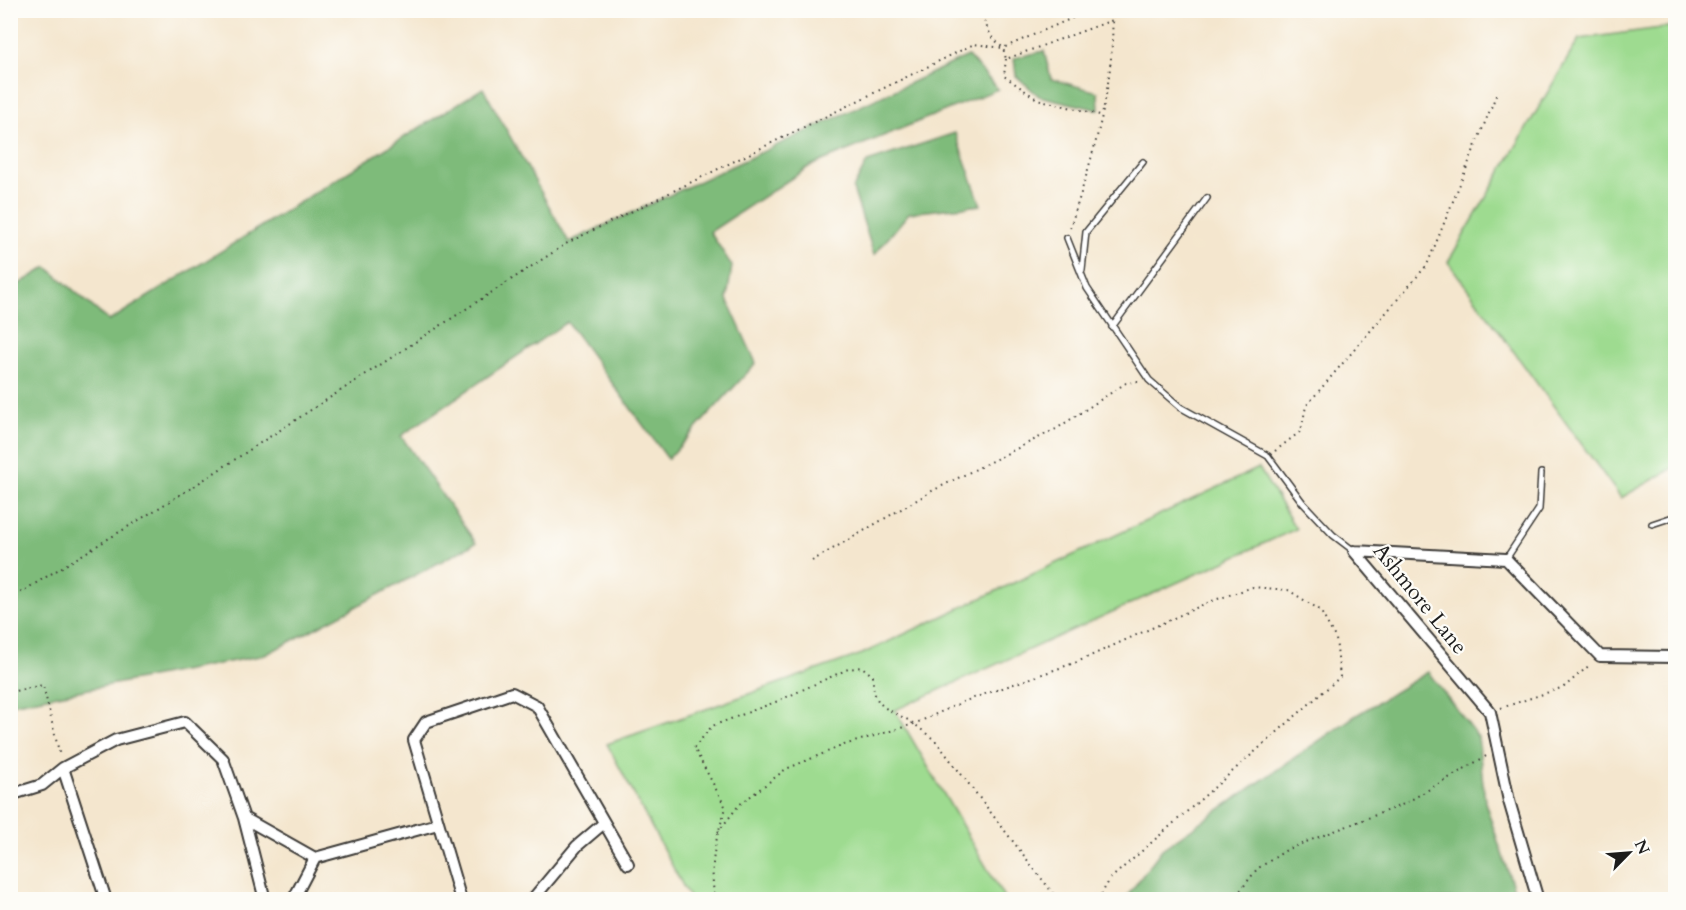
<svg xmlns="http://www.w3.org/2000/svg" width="1686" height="910" font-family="Cardo,serif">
  <rect width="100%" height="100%" fill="#fdfcf7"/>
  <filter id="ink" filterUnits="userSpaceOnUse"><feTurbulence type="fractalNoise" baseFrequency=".0167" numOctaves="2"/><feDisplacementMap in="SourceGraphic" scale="12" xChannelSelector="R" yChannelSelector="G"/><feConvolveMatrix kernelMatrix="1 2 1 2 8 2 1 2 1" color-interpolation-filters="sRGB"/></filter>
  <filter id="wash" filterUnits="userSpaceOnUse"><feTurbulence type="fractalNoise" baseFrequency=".008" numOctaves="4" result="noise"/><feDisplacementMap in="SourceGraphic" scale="24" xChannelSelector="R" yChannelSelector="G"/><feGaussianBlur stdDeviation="1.35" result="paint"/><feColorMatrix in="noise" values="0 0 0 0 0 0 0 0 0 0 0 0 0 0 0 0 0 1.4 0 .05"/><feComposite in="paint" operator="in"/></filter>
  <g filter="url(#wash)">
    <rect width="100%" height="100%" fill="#f4e6ce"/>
    <path fill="#9edb90" stroke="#5d7c56" stroke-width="1.5" d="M1675,26V467L1621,498L1448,262L1579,39Z
      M1259,468L1296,529L895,710L1005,899H690L607,744L862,654Z"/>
    <path fill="#7ebb7a" stroke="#4d6c4b" stroke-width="1.5" d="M1044,51L1051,79L1098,92L1099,110L1039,96L1016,76L1014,58Z
      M968,56L998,89L810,166L710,232L732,266L727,299L756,363L668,459L567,322L401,436L476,543L265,655L11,704V289L47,267L109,321L483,88L569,242Z
      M955,133L981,205L909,213L874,255L853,189L867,162Z
      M1428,672L1478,737L1485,802L1517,899H1125L1162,849L1355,716Z"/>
  </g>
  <g filter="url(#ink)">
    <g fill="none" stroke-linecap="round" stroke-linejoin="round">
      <defs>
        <path id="service" d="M1067,238L1087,288L1149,380L1180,407L1268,456L1303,503L1333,535L1354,551
          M1082,270L1086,232L1143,162
          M1112,327L1207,198
          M1652,524L1676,516
          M1506,559L1539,509L1541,473"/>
        <path id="minor" d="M1354,551L1490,712L1509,801L1538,900
          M1354,551L1506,559L1600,656L1676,657
          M10,795L42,785L63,768
          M244,818L315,858L293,900
          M315,858L438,824
          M106,900L63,768L116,740L185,722L223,759L244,818L265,900
          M461,900L414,740L426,722L512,693L537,706L628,864
          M532,900L577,846L604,823"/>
      </defs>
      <use href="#service" stroke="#3c3a37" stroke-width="8"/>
      <use href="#minor" stroke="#3c3a37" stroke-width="14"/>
      <path stroke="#3c3a37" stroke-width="2" stroke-dasharray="1.5 4.5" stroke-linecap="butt" d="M979,10L991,36L1003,48L1006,59L1113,20
        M1006,59L1004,76L1037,99L1100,115
        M1070,228C1092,158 1116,85 1112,10
        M1275,451L1301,431L1306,406L1427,265L1497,93
        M812,561L932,491L1056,429L1126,383L1140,381
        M10,599L188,490L569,242L974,44L1003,48L1091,10
        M10,692L43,685L60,756
        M1501,708L1564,687L1591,664
        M718,832L739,805L786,769L844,745L914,724L965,701L1077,662L1209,602L1253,587L1288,590L1320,610L1336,639L1340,677L1110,879L1098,900
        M715,900C709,866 715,839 726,808L694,748L712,726L778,701L848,669L862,667L873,676C872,707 886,708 908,720C918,726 926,734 935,740L1058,900
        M1233,900L1257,869L1288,849L1404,804L1488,755"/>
      <use href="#service" stroke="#fff" stroke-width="5"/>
      <use href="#minor" stroke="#fff" stroke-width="10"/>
    </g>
  </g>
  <g text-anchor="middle" stroke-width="4.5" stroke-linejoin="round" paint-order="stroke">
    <g font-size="22" fill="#1c1c1c" stroke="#fdfcf7">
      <text transform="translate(1421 598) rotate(51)" y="8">Ashmore Lane</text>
    </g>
  </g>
  <rect width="1686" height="910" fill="none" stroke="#fdfcf7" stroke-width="36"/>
  <g transform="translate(1629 853) rotate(65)" stroke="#fdfcf7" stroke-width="4.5" paint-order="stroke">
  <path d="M0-4.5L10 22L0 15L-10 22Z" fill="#1c1c1c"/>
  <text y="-9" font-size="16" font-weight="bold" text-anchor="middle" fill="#1c1c1c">N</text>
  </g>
</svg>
